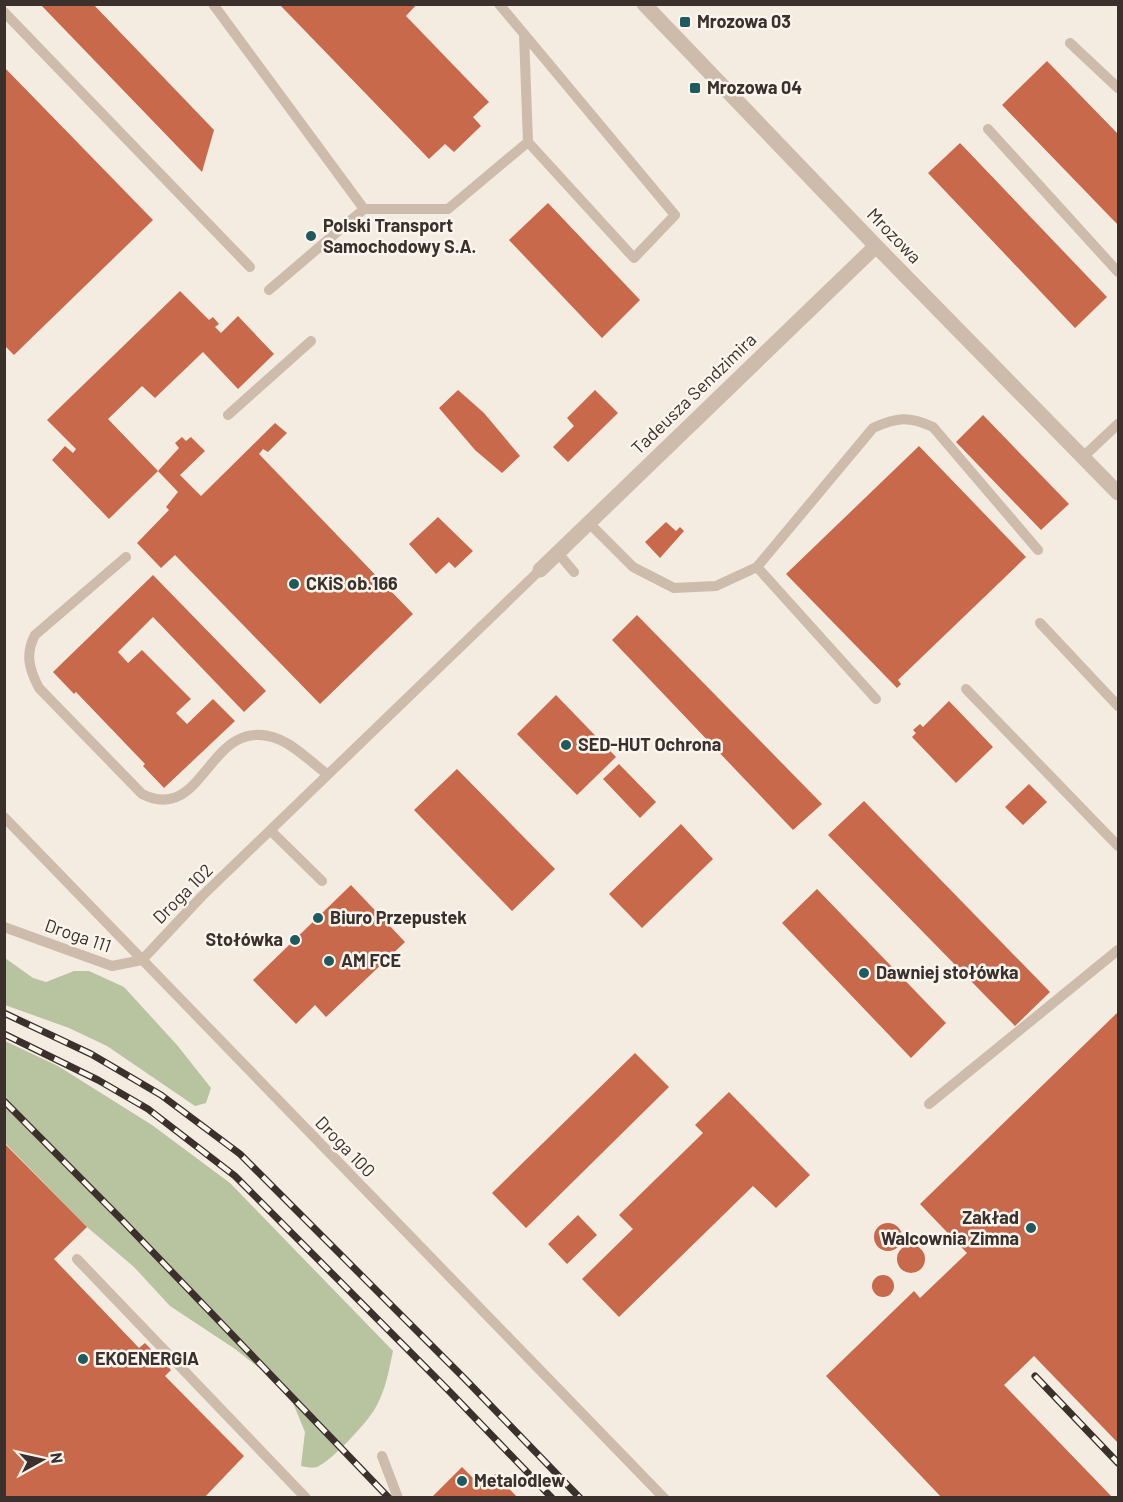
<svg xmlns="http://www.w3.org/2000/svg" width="1123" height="1502" font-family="Barlow,sans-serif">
  <rect width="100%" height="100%" fill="#f4ebe1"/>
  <path fill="#b8c4a0" d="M5,958L33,978L46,982L74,971H89L124,987L177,1045L211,1088L206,1103L195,1106L107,1046L69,1028L5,1005Z
    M5,1041L58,1066L152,1125L230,1183L393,1351C389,1370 386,1388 377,1405C370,1420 333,1459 319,1466C314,1469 307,1467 301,1466L305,1432L293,1403L276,1381L235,1349L170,1306L134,1267L87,1227L5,1143Z"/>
  <path fill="#c8694b" d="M40,4H93L214,130L202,172Z
    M279,4H417L406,16L489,102L473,117L481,126L454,152L445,144L429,159Z
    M1047,61L1118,134V225L1002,105Z
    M4,67L153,220L14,355L4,345Z
    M960,143L1107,297L1075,328L928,173Z
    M548,203L640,300L602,338L509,240Z
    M180,291L209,320L213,317L219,324L215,327L221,333L238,316L274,354L238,389L203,352L155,398L142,386L108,419L158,471L109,519L52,460L65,446L73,453L76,449L47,420Z
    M458,390L484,413L520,456L502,473L475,450L439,408Z
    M595,390L618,413L568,462L553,447L574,426L567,418Z
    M983,415L1069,504L1041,530L956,442Z
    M275,423L287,433L268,452L263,449L259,454L413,614L320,704L175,555L161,568L137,543L169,510L166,507L178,492L158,471L179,448L175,443L182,437L186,441L191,437L205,451L180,475L201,496Z
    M919,446L1026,557L898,680L901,684L897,688L786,574Z
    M438,517L473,551L455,568L449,562L436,574L409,544Z
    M666,522L676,531L680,527L684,531L660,558L645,542Z
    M153,575L266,691L244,712L153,617L118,652L128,663L142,650L191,699L176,713L187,724L213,699L235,721L164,788L143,766L145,764L76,692L74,694L53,672Z
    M637,615L822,804L793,830L612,640Z
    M556,695L616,757L577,795L517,734Z
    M949,701L993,747L956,783L912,737L916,733L913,730L920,724L923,727Z
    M619,764L656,802L640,818L603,779Z
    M457,769L555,869L512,911L414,810Z
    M1029,784L1047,802L1023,825L1005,807Z
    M864,801L1050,992L1015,1026L828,835Z
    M681,824L713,859L642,928L609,894Z
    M351,885L405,942L326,1017L315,1005L296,1024L253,980Z
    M817,889L946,1023L911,1058L782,923Z
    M1118,1012V1443L1034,1356L1004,1385L1113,1498H942L826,1376L914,1291L920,1298L967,1253L920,1204Z
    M635,1053L669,1087L526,1228L492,1193Z
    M729,1092L810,1175L776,1208L753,1186L619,1317L582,1279L633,1229L619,1215L703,1133L695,1125Z
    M4,1143L87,1227L54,1259L139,1348L145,1343L171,1370L165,1376L244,1456L204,1498H4Z
    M578,1215L597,1235L567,1264L548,1244Z
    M874 1237a14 14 0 1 1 28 0a14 14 0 1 1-28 0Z
    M897 1259a14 14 0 1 1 28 0a14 14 0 1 1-28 0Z
    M872 1286a11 11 0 1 1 22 0a11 11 0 1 1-22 0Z
    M462,1467L482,1487L495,1474L518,1498H431Z"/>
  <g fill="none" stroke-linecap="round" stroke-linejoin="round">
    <path stroke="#cdbbac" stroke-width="10" d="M213,4L364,209
      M4,12L250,267
      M524,34L528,142
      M1070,43L1118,88
      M988,129L1118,272
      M269,290L364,209H448L528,142L634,258L675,215L499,4
      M228,415L311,341
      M1083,457L1118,424
      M589,523L633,567L674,588L716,586L757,567L873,428C897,417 909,416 933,427L1038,550
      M558,553L574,572
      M126,557L35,635C25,654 29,669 39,688L142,794C206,826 208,712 278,739C296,746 312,763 327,774
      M757,567L876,699
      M1040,623L1118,706
      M966,689L1118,846
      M4,817L664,1498
      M271,831L322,881
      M4,927L112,966L142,960L202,896L540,570
      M929,1104L1118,950
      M77,1259L306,1498
      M382,1456L398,1498"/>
    <path stroke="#cdbbac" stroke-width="15" d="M644,4L876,246L1118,493
      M540,570L876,246"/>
    <defs>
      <path id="rail" d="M4,1013L91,1054L161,1095L240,1154L464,1378L580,1498
        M4,1034L98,1080L148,1109L235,1176L450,1392L552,1498
        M4,1101L122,1220L389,1498
        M1035,1376L1118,1463"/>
    </defs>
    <use href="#rail" stroke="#3b302b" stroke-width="7"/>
    <use href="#rail" stroke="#fbf5ee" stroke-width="4.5" stroke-dasharray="14" stroke-linecap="butt"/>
  </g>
  <g fill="#1f5a5e" stroke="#fbf5ee" stroke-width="2">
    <rect x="679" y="16" width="12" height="12" rx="3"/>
    <rect x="689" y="82" width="12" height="12" rx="3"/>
    <circle cx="311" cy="236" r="6"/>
    <circle cx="294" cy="584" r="6"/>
    <circle cx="566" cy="745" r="6"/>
    <circle cx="318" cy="918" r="6"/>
    <circle cx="295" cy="940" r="6"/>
    <circle cx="329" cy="961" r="6"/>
    <circle cx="864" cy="973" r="6"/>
    <circle cx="1031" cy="1228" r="6"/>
    <circle cx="83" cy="1359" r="6"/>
    <circle cx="462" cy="1481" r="6"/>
  </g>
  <g text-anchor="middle" stroke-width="5" stroke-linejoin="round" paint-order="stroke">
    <g font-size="18" font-weight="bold" fill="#3b302b" stroke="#fbf5ee" text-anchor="start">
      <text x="697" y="28">Mrozowa 03</text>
      <text x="707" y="94">Mrozowa 04</text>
      <text x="323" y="232">Polski Transport<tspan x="323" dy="21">Samochodowy S.A.</tspan></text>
      <text x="306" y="590">CKiS ob.166</text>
      <text x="578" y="751">SED-HUT Ochrona</text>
      <text x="330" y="924">Biuro Przepustek</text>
      <text x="283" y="946" text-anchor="end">Stołówka</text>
      <text x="341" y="967">AM FCE</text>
      <text x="876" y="979">Dawniej stołówka</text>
      <text x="1019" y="1224" text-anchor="end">Zakład<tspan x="1019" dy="21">Walcownia Zimna</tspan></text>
      <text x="95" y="1365">EKOENERGIA</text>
      <text x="474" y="1487">Metalodlew</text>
    </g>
    <g font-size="18" fill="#3b302b" stroke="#fbf5ee">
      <text transform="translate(894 236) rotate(46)" y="6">Mrozowa</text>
      <text transform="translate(694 394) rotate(-44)" y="6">Tadeusza Sendzimira</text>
      <text transform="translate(183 894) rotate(-45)" y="6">Droga 102</text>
      <text transform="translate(78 936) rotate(19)" y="6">Droga 111</text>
      <text transform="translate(345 1147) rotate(46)" y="6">Droga 100</text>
    </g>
  </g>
  <rect width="1123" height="1502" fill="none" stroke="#3b302b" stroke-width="12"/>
  <g transform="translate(42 1460) rotate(82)" stroke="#fbf5ee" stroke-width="4.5" paint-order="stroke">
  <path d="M0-4.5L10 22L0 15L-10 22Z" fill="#3b302b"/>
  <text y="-9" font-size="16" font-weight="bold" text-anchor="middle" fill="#3b302b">N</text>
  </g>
</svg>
